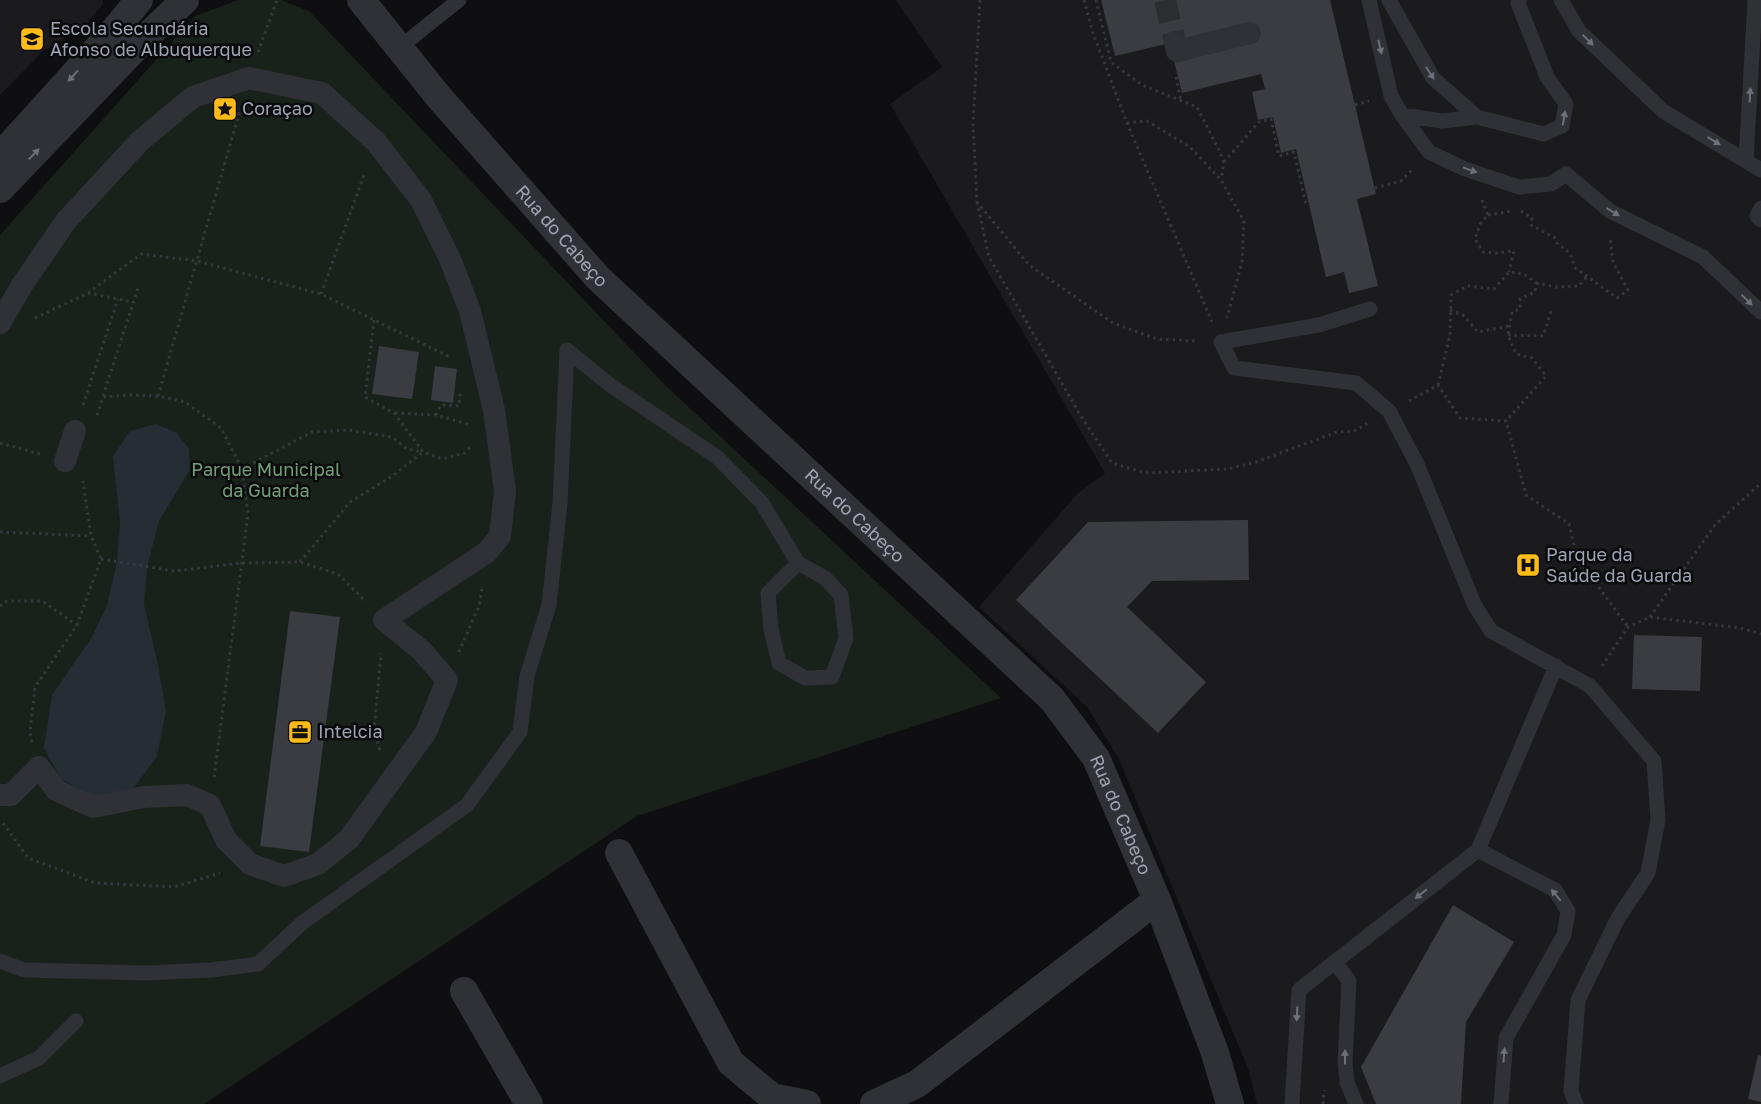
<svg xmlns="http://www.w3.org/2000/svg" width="1761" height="1104" font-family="'Golos Text',sans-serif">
  <rect width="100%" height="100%" fill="#0f0f11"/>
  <path fill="#1b1b1e" d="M0,0H103V4L83,28L44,50L0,95Z
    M896,0H1761V1104H1257L1249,1071L1118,757L1087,707L979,607L1077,494L1105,473L890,104L942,67Z"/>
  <path fill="#19211b" d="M238,0H281L309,11L665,385L1001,698L637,816L204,1104H0V235L195,16Z"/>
  <path fill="#252d35" d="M156,424L177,433L189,449L190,470L159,521L147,567L144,604L158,665L166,711L157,756L133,789L95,797L61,779L44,748L52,695L92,637L107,605L117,562L120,523L113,456L130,431Z"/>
  <path fill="#3b3c41" d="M1101,0H1330L1376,194L1357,199L1378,286L1349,293L1344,272L1326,277L1296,149L1281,153L1273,117L1258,120L1252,92L1265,89L1261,74L1182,93L1174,61L1175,42L1115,56Z
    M379,346L419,352L412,399L372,394Z
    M435,366L457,369L453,403L431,400Z
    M1248,520L1249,580L1152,581L1127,607L1206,682L1158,733L1016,600L1088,522Z
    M290,611L340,617L309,852L260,846Z
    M1634,635L1702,637L1700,691L1632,689Z
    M1453,905L1514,942L1466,1022L1461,1104H1376L1361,1067Z
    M1758,1055L1761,1056V1102L1748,1099Z"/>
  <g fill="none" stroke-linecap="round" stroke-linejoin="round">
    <path stroke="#2c2d31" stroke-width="22" stroke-dasharray="22 11" stroke-linecap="butt" d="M1165,0L1175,42"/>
    <path stroke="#36383d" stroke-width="3" stroke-dasharray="2.5 4" stroke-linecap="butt" d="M980,0L973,123L977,202L1029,265L1113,323L1157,339L1198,341
      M1084,0L1093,33L1127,123L1212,322
      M1096,0L1111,62L1142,85L1197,107L1220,152L1224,163L1221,179
      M258,52L277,0
      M1176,77L1181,101
      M1355,105L1369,101
      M1127,123L1147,121L1190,147L1221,180L1244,221L1242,262L1227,318
      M1224,162L1259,122L1271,119L1279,156L1294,152L1306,204H1308
      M1375,188L1401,181L1413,169
      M1482,200L1488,215L1480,224L1475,239L1483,252L1498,253L1514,251L1509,272
      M977,202L989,257L1079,413L1112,463L1145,473L1228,469L1256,462L1337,432L1354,431L1368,423
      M1521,211L1532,218L1531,225L1555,238L1558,245C1569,250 1572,255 1574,267L1617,298L1628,290L1613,262L1610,237
      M1488,215L1513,211
      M1536,283L1556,287L1579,286L1587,276
      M88,293L141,254L197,261L321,294L452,358
      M321,294L365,172
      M1450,310L1463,315L1478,332L1509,326
      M35,318L88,293L133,302
      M374,320L365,397L394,413L423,452L442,459L465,453L472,445
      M1508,335L1543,336L1552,309
      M1438,385L1450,335L1451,295L1467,286L1494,289L1509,272L1524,274L1536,283L1535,292L1520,299V309L1512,312L1508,335L1516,354L1532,358L1546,376L1506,421
      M103,396L138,288
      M158,396L240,110
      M1409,401L1438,385L1460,418L1506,421L1526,495L1569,524L1577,558L1628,627
      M83,405L118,299
      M395,413L436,415L467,424L468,427
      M97,415L103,397L130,395L158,396L185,402L221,428L242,469L248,514L214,778
      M436,415L441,405L459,406L460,393
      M0,443L40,454
      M242,469L312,432L349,430L392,437L407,449L422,452
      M0,532L91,536
      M101,559L174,571L242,563L300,562L338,574L366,602
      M300,562L350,502L391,477L423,452
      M0,606L7,601H42L77,625
      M1650,617L1715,525L1761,483
      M459,652L479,606L482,588
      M1602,666L1628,627L1650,617L1740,628L1761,634
      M32,742L30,732L35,687L77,625L101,559L91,536L83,481
      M380,750L374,731L381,653
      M3,823L28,858L95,883L174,887L220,873
      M1323,1104L1324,1090"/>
    <path stroke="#303136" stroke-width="15" d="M1369,0L1391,96L1402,115L1429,152L1465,169L1519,187L1551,184L1566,174L1610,211L1703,257L1761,312
      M1389,0L1433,78L1477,117L1544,134L1562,126L1566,104L1547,77L1518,3L1519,0
      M1561,0L1579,31L1663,111L1761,170
      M399,48L459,0
      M1402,115L1442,121L1477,117
      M1746,161L1755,0
      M1761,208L1757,216L1761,220
      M1370,309L1319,325L1221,342L1234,368L1356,383L1389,411L1417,464L1475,606L1491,631L1590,686L1654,761L1658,820L1648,873L1618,918L1578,1000L1571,1091L1576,1104
      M1478,850L1556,666
      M0,961L24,970L146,973L211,970L258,964L302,923L467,805L520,732L527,676L549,605L560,503L567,350L610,385L717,457L762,503L798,563L825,578L841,595L846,638L832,677L805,678L779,663L771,629L768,593L798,563
      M1335,962L1349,981L1345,1062L1347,1082L1356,1104
      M0,1076L39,1058L76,1021
      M1292,1104L1299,990L1478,850L1555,890L1568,911L1564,935L1506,1038L1501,1104"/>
    <path stroke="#303136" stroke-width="22" d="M1175,42L1177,51L1250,33
      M0,323L22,285L66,221L140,141L193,97L249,78L322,93L376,142L421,200L450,259L470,311L494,410L505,491L500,536L487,552L384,620L421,650L447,680L426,732L349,839L318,864L284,876L250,864L226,840L210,805L187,795L144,797L93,807L56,790L39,767L11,795H0
      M65,461L75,431"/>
    <g stroke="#303136" stroke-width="28">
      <path id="s1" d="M361,0L438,96L598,278L1052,699L1096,758L1157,900L1215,1053L1230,1104"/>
      <path d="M0,156L117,27L139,0"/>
      <path d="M0,189L140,43L185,0"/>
      <path d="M619,853L731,1063L772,1097L807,1104"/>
      <path d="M464,991L529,1104"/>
      <path d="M874,1104L917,1084L1157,900"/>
    </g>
  </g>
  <defs><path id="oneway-solid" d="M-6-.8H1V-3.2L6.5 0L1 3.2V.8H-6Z" transform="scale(1.25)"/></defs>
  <g fill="#6d707b">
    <use href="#oneway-solid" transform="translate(1588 40) rotate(44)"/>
    <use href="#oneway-solid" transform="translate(1380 47) rotate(77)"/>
    <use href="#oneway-solid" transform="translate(1430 73) rotate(57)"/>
    <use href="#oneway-solid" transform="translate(73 76) rotate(132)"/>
    <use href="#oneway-solid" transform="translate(1750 95) rotate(-87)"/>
    <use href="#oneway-solid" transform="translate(1564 118) rotate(-80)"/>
    <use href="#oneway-solid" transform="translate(1714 141) rotate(31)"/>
    <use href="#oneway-solid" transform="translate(34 154) rotate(-46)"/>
    <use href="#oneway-solid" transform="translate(1470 170) rotate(20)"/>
    <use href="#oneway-solid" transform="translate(1613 212) rotate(31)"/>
    <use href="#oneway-solid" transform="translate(1747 300) rotate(44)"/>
    <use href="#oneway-solid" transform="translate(1421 894) rotate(142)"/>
    <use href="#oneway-solid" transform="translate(1556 895) rotate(-129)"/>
    <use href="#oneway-solid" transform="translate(1297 1014) rotate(93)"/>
    <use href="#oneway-solid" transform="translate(1504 1055) rotate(-86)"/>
    <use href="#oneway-solid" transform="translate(1345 1057) rotate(-90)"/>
  </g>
  <defs>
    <symbol id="school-square" viewBox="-11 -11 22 22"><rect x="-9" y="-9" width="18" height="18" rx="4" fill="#ffbc19" stroke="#0a0a0c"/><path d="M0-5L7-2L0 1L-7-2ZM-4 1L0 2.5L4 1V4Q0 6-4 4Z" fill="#111"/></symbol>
    <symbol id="sight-square" viewBox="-11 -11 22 22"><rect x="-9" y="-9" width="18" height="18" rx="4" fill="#ffbc19" stroke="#0a0a0c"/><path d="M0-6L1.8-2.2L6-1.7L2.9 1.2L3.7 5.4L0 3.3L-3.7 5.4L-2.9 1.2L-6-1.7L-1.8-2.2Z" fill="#111"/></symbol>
    <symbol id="hospital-square" viewBox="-11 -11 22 22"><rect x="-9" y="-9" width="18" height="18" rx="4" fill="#ffbc19" stroke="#0a0a0c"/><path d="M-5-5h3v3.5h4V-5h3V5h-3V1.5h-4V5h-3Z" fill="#111"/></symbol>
    <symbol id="office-square" viewBox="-11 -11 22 22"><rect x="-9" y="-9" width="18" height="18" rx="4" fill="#ffbc19" stroke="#0a0a0c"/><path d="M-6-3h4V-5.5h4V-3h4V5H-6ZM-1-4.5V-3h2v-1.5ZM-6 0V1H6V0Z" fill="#111"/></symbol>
  </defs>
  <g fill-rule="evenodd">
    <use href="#school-square" x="18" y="25" width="28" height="28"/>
    <use href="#sight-square" x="211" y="95" width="28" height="28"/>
    <use href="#hospital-square" x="1514" y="551" width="28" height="28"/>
    <use href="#office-square" x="286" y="718" width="28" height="28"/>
  </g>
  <g text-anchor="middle" stroke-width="5" stroke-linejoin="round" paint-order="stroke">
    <g font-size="18" fill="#9fa4b3" stroke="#0a0a0c" text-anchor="start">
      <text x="50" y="35">Escola Secundária<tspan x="50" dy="21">Afonso de Albuquerque</tspan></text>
      <text x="242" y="115">Coraçao</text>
      <text x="1546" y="561">Parque da<tspan x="1546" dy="21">Saúde da Guarda</tspan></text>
      <text x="318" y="738">Intelcia</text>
    </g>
    <g font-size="18" fill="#9fa4b3" stroke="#0a0a0c">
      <text dy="6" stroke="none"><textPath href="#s1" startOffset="310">Rua do Cabeço</textPath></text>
      <text dy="6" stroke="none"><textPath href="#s1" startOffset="715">Rua do Cabeço</textPath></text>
      <text dy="6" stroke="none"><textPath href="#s1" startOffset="1120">Rua do Cabeço</textPath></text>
    </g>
    <g font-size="18" fill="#74a079" stroke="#0a0a0c">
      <text x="266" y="476">Parque Municipal<tspan x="266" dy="21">da Guarda</tspan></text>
    </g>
  </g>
</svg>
